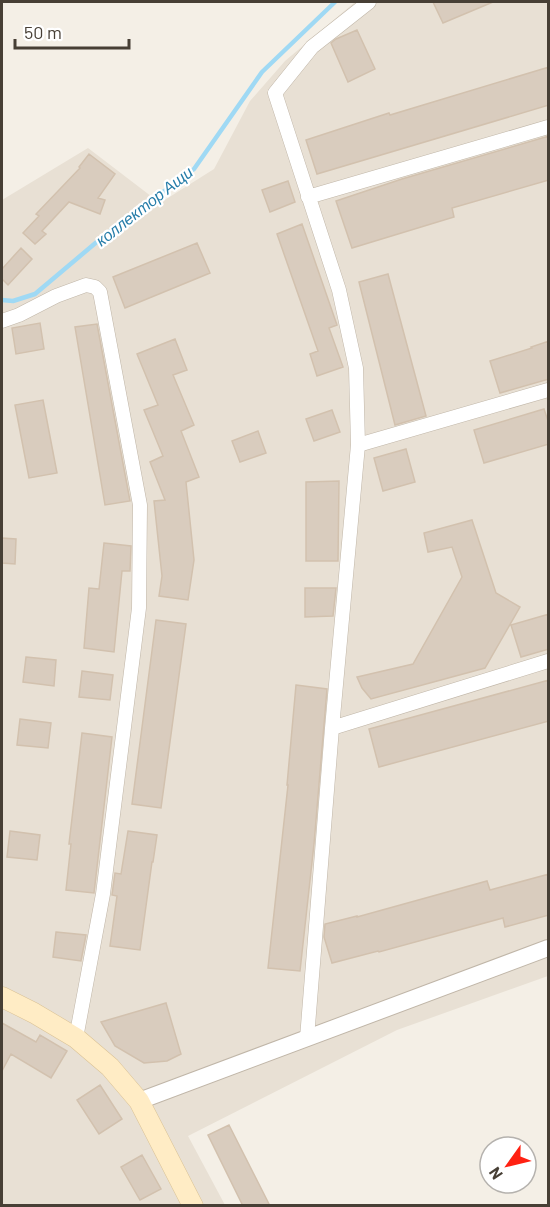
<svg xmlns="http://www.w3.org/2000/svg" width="550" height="1207" font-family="Barlow,sans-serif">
  <rect width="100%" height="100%" fill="#f4efe6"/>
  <path fill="#e8e0d4" d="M355,2H548V976L397,1030L188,1136L225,1205H2V200L88,148L160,203L214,169L250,101L285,61Z"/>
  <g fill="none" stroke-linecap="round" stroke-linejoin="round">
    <path stroke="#9fd9f4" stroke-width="4.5" d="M2,300L13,301L35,294L105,235L194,169L262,72L335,2"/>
  </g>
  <path fill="#d9ccbe" stroke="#d2c1ae" stroke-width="1.5" d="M433,2H493L443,23Z
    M357,30L375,69L348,82L331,43L336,39Z
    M549,67V105L317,174L306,140L389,113L390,115Z
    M549,136V180L452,208L454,217L352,248L336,201L402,179Z
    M89,154L115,174L98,198L105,200L100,214L69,202L42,231L46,234L35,244L23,233L39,216L36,214L80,168L79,167Z
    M288,181L295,202L270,212L262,190Z
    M302,224L337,325L329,328L343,367L317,376L310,354L318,351L277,234Z
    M197,243L210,273L125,308L113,277Z
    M21,248L32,259L8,285L2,279V269Z
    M388,274L426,416L395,425L359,282Z
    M40,323L44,349L16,354L12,328Z
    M97,324L130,501L105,505L75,327Z
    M175,339L187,370L173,375L194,425L181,431L199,477L186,482L194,560L188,600L159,596L162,576L154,501L165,500L150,462L163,456L144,410L158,405L137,354Z
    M549,341V379L500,393L490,361L532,348L531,347Z
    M43,400L57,473L29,478L15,405Z
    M544,409L549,424V444L484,463L474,430Z
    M332,410L340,432L314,441L306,419Z
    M258,431L266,453L240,462L232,441Z
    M406,449L415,482L383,491L374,458Z
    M339,481L338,561H306V482Z
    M472,520L496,593L520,607L485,668L371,699L362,688L357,677L413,664L462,577L452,547L428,552L424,533Z
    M2,538L16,539L15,564L2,563Z
    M104,543L131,546L130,571H122L114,652L84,648L89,588L99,589Z
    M305,588H336L333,616L305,617Z
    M549,614V649L521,657L511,625Z
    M156,620L186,624L161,808L132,804Z
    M26,657L56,660L54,686L23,682Z
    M82,671L113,675L110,700L79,697Z
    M549,680V721L379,767L369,729Z
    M296,685L327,689L314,844L300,971L268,968L288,785H287Z
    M20,719L51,723L48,748L17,745Z
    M82,733L112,737L94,893L66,890L71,844H69Z
    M10,831L40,835L37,860L7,857Z
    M128,831L157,835L153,862H152L140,950L110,946L117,896L112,895L115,873L121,874Z
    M549,874V915L505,927L503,918L379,952L378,951L332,963L324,937L325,924L357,916V917L487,881L490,890Z
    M56,932L86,935L81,961L53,957Z
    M166,1003L181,1054L167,1061L144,1063L115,1046L101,1022Z
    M2,1023L36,1042L40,1035L67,1051L51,1078L11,1054L2,1071Z
    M100,1085L122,1119L99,1134L77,1100Z
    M229,1125L270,1206H243L208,1135Z
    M142,1155L161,1189L140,1200L121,1167Z"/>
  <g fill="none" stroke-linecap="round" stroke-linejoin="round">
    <defs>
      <path id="minor" d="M308,197L548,127
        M2,321L19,315L56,296L86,285L95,287L100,292L140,505L139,608L103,894L76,1038
        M358,445L548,390
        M332,728L548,661
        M307,1038L332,728L358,445L356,368L339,290L275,93L312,47L369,2"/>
      <path id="tertiary" d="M139,1101L548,948"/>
      <path id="secondary" d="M2,997L34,1013L76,1038L110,1067L139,1101L193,1206"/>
    </defs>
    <use href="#minor" stroke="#c0b6a8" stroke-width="15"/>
    <use href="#tertiary" stroke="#c0b6a8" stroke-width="18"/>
    <use href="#secondary" stroke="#dac295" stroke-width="21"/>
    <use href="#minor" stroke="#fff" stroke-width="14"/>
    <use href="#tertiary" stroke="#fff" stroke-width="16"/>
    <use href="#secondary" stroke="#ffecc5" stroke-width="20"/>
  </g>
  <g text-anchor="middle" stroke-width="4.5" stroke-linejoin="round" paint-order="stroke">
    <g font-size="16" font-style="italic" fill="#267da9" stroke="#fff">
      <text transform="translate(144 206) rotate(-38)" y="6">коллектор Ащи</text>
    </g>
  </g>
  <rect width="550" height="1207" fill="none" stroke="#473f35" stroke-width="6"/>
  <g transform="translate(508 1165) rotate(236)"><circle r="28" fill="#ffffff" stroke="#b5b2ae" stroke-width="1.5"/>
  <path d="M0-4.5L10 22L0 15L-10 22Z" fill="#ff2112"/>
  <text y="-9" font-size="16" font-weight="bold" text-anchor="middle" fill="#473f35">N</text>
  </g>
  <path d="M15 39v9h114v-9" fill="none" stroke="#473f35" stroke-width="3"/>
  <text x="24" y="39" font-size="18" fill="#473f35" stroke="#ffffff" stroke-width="4.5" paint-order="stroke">50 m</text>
</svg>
